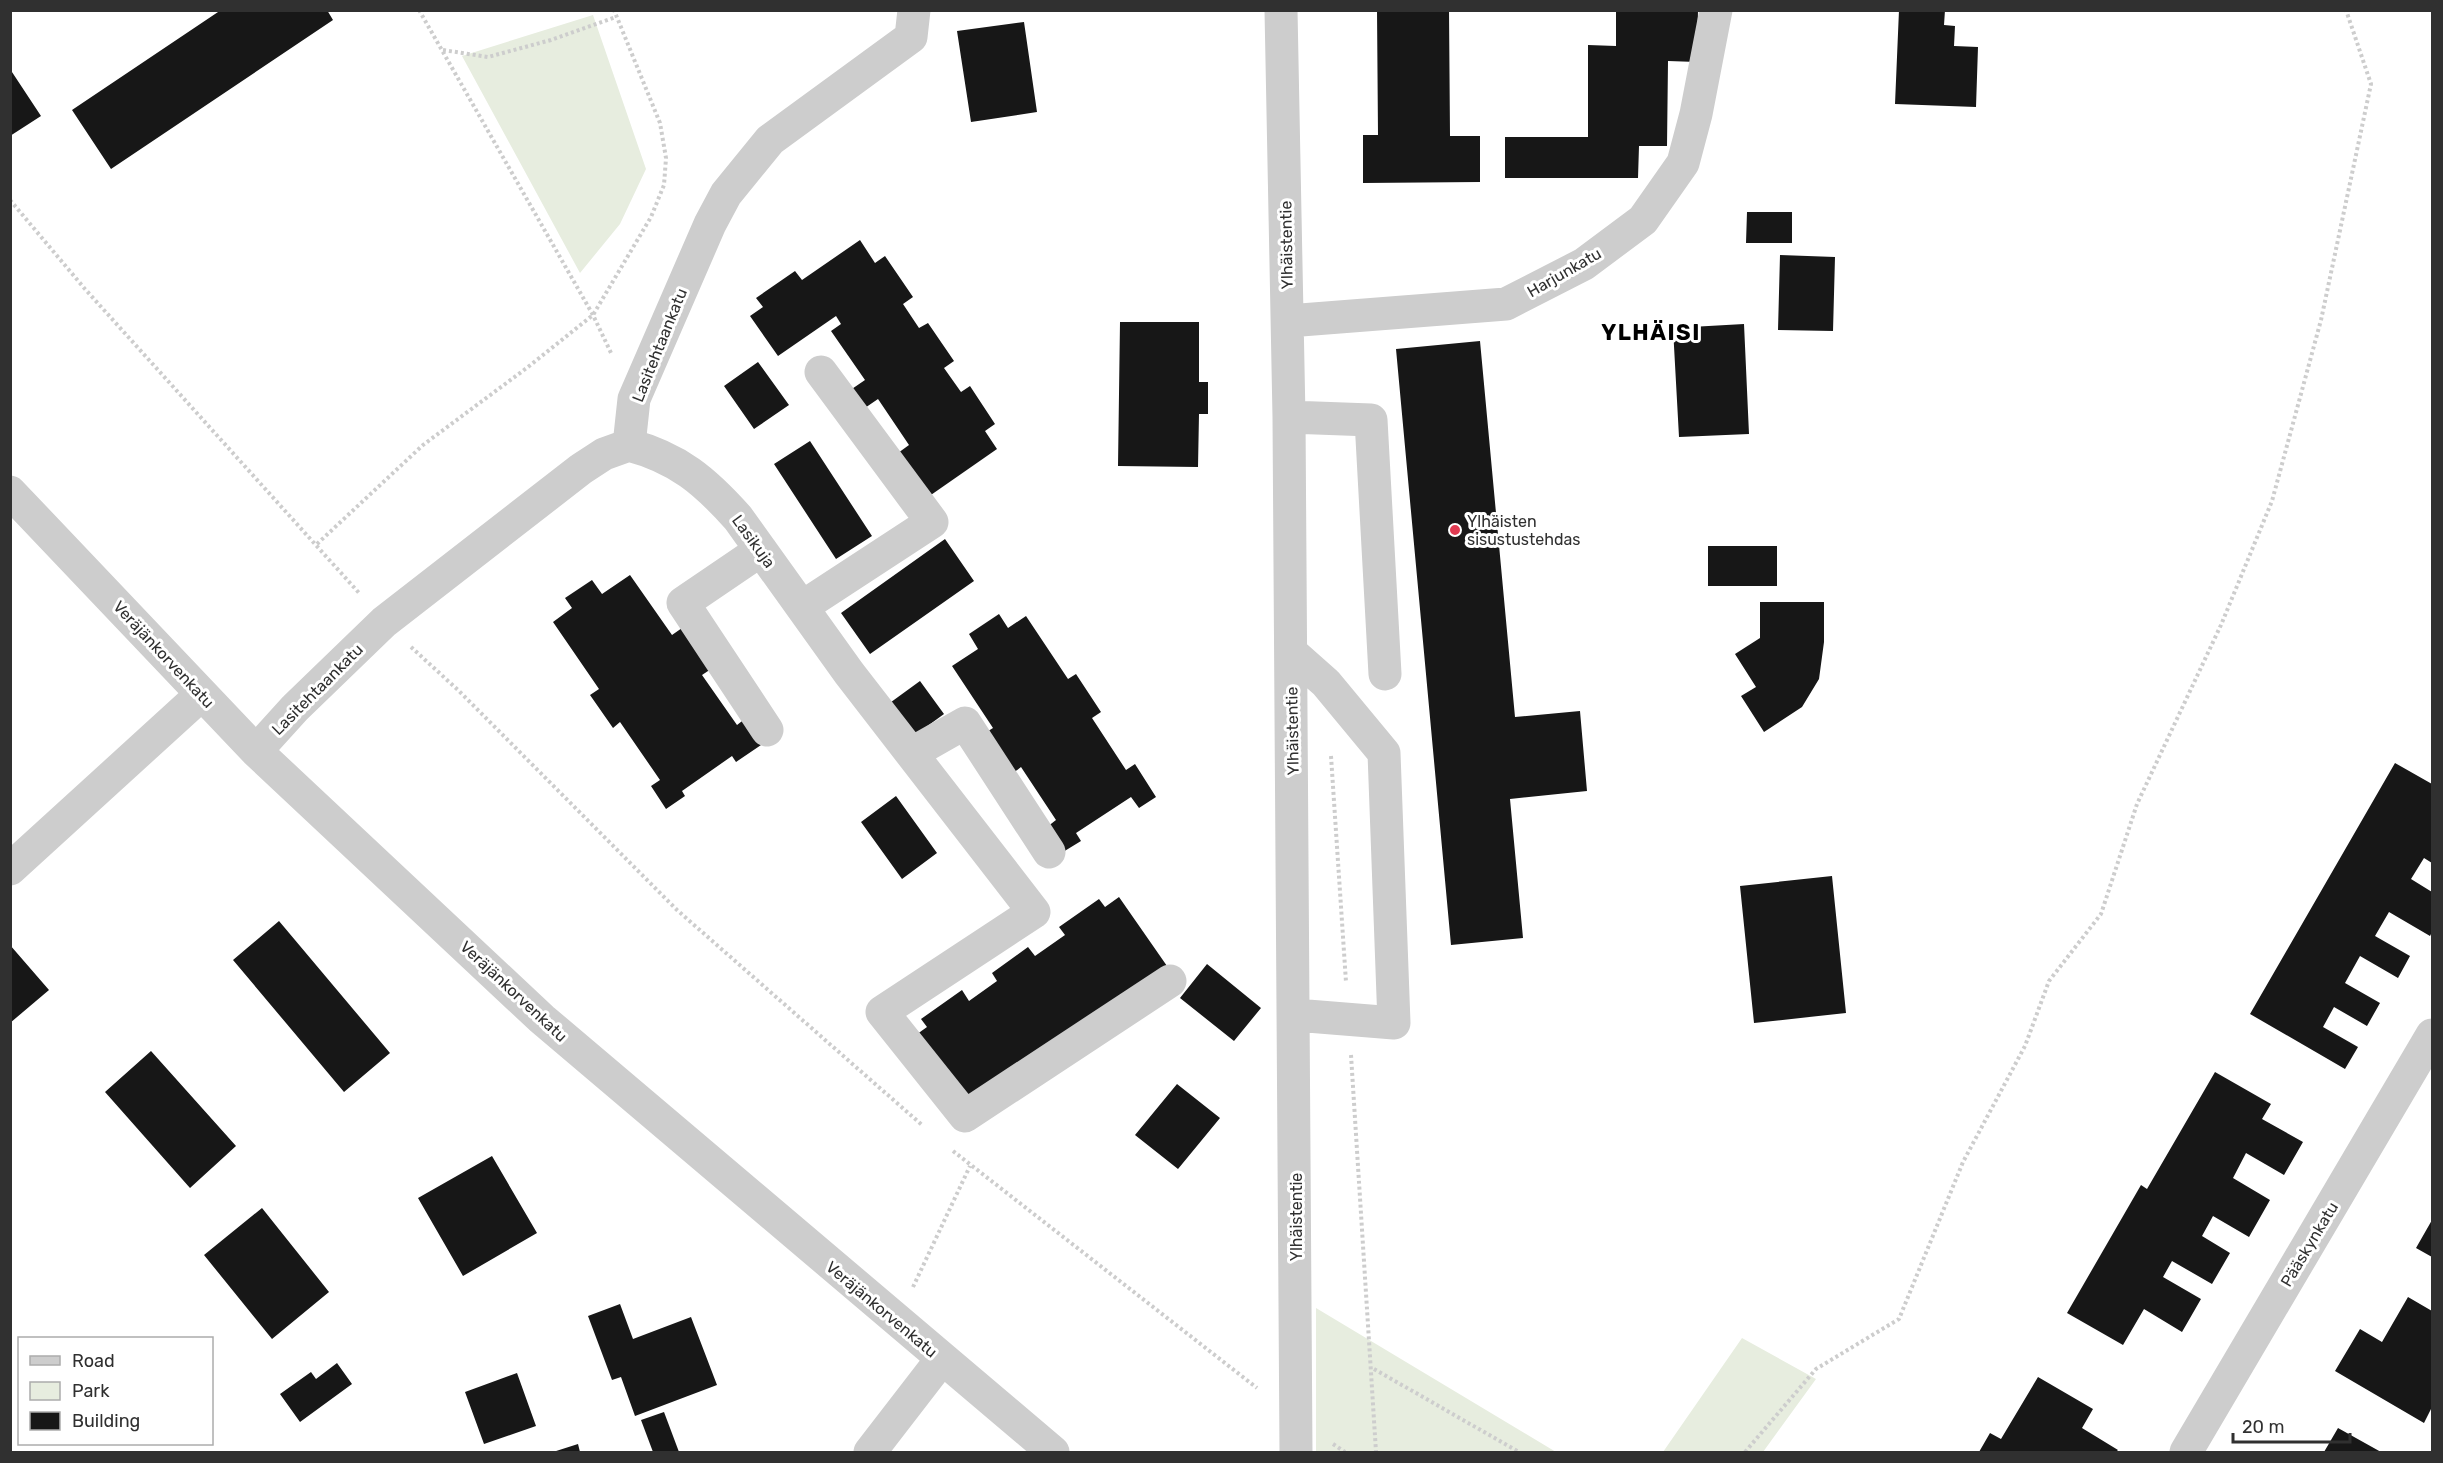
<svg xmlns="http://www.w3.org/2000/svg" width="2443" height="1463" font-family="Rubik,sans-serif">
  <rect width="100%" height="100%" fill="#fff"/>
  <path fill="#e7eddf" d="M593,15L646,169L620,224L580,273L462,56Z
    M1316,1308L1556,1452H1316Z
    M1742,1338L1816,1379L1763,1452H1663Z"/>
  <path fill="#171717" d="M221,10H327L333,20L111,169L72,110Z
    M1377,10H1449L1450,136H1480V182L1363,183V135H1378Z
    M1616,10H1698L1697,62L1668,61L1667,146H1639L1638,178H1505V137H1588V45L1616,46Z
    M1899,10H1945L1944,25L1955,26L1954,46L1978,47L1976,107L1895,104Z
    M1024,22L1037,112L971,122L957,31Z
    M10,69L41,116L10,136Z
    M1747,212H1792V243H1746Z
    M860,240L875,263L885,256L913,297L903,304L919,328L928,323L954,361L944,368L961,392L970,386L995,424L985,431L997,449L928,497L898,453L909,445L878,399L859,412L846,393L865,380L831,331L841,324L836,316L778,356L750,316L763,307L756,298L795,271L802,280Z
    M1780,255L1835,257L1833,331L1778,330Z
    M1120,322H1199V382H1208V414H1199L1198,467L1118,466Z
    M1744,324L1749,434L1679,437L1673,328Z
    M1480,341L1515,717L1580,711L1587,791L1510,799L1523,938L1451,945L1396,349Z
    M758,362L789,405L754,429L724,386Z
    M810,441L872,536L836,559L774,464Z
    M945,539L974,581L870,654L841,613Z
    M1708,546H1777V586H1708Z
    M630,575L672,635L682,628L711,669L702,675L737,725L746,718L764,743L736,762L732,756L682,791L685,796L666,809L651,786L660,780L620,722L613,728L590,695L599,689L553,622L572,608L565,598L592,580L602,594Z
    M1760,602H1824V642L1819,679L1802,707L1764,732L1741,696L1756,687L1735,654L1760,638Z
    M999,614L1008,628L1026,616L1068,679L1076,674L1101,712L1092,718L1126,770L1135,764L1156,797L1139,808L1131,797L1076,833L1081,841L1063,852L1047,827L1056,820L1021,767L1012,774L985,733L993,728L952,666L978,649L969,634Z
    M920,681L944,714L911,738L887,705Z
    M2395,763L2432,784V863L2424,858L2411,879L2432,892V932L2430,936L2389,912L2375,936L2410,956L2398,978L2360,956L2345,983L2380,1003L2367,1026L2334,1007L2323,1027L2358,1047L2345,1069L2250,1014Z
    M896,796L937,853L902,879L861,822Z
    M1832,876L1846,1013L1754,1023L1740,886Z
    M1119,897L1167,966L963,1108L913,1037L927,1027L921,1019L962,990L969,1001L997,981L992,973L1028,947L1035,956L1065,935L1059,927L1099,899L1105,907Z
    M279,921L390,1053L344,1092L233,960Z
    M10,945L49,990L10,1023Z
    M1207,964L1261,1008L1234,1041L1180,998Z
    M151,1051L236,1146L190,1188L105,1092Z
    M2215,1072L2271,1104L2262,1119L2303,1142L2284,1175L2246,1153L2233,1178L2270,1200L2249,1237L2213,1216L2202,1236L2230,1253L2212,1284L2172,1261L2163,1277L2201,1299L2182,1332L2144,1309L2123,1345L2067,1313L2141,1185L2147,1189Z
    M1177,1084L1220,1118L1178,1169L1135,1135Z
    M492,1156L537,1233L463,1276L418,1198Z
    M262,1208L329,1292L272,1339L204,1255Z
    M2432,1220V1257L2416,1248Z
    M2408,1297L2432,1311V1407L2424,1423L2335,1371L2360,1329L2382,1342Z
    M620,1304L633,1339L691,1317L717,1385L635,1416L621,1377L612,1380L588,1316Z
    M337,1363L352,1384L300,1422L280,1394L311,1372L316,1379Z
    M517,1373L536,1426L484,1444L465,1392Z
    M2038,1377L2093,1409L2082,1428L2118,1450L2116,1452H1979L1990,1433L2001,1439Z
    M664,1412L679,1452H653L641,1420Z
    M2338,1428L2381,1452H2324Z
    M578,1444L580,1452H553Z"/>
  <g fill="none" stroke-linecap="round" stroke-linejoin="round">
    <path stroke="#cdcdcd" stroke-width="4" stroke-dasharray="3 3" stroke-linecap="butt" d="M419,10L593,315L612,355
      M443,50L488,57L551,40L616,17
      M10,200L85,289L360,594
      M317,544L423,445L528,367L593,315L651,217L664,185L666,158L660,123L614,10
      M411,647L458,690L677,910L922,1125
      M1331,756L1346,982
      M1351,1055L1376,1452
      M953,1151L1257,1388
      M913,1287L970,1166
      M1374,1369L1519,1452
      M1333,1444L1345,1452
      M1745,1452L1816,1369L1899,1319L1963,1162L2025,1046L2049,981L2101,914L2137,804L2221,625L2272,501L2321,320L2371,84L2346,10"/>
    <path stroke="#cdcdcd" stroke-width="33" d="M1281,10L1289,417L1296,1452
      M1288,321L1506,304L1584,264L1643,220L1683,163L1696,114L1716,10
      M1289,417L1371,420L1385,674
      M629,445C678,458 705,481 738,518L849,673L1034,912L882,1012L965,1116L1170,981
      M10,492L256,751L542,1019L1053,1452
      M761,550L683,603L767,730
      M802,607L932,522L821,372
      M1291,652L1326,683L1384,753L1394,1023L1295,1015
      M256,751L295,708L384,622L581,469L604,454L629,445L634,399L710,224L726,194L770,140L911,37L914,10
      M912,753L965,723L1049,852
      M10,869L202,694
      M870,1452L941,1360
      M2186,1452L2432,1035"/>
  </g>
  <circle fill="#e03a51" stroke="#fff" stroke-width="2" cx="1455" cy="530" r="6"/>
  <g text-anchor="middle" stroke-width="6" stroke-linejoin="round" paint-order="stroke">
    <g font-size="16" fill="#303030" stroke="#fff">
      <text transform="translate(1286 245) rotate(-91)" y="6">Ylhäistentie</text>
      <text transform="translate(1564 272) rotate(-30)" y="6">Harjunkatu</text>
      <text transform="translate(659 345) rotate(-68)" y="6">Lasitehtaankatu</text>
      <text transform="translate(754 541) rotate(54)" y="6">Lasikuja</text>
      <text transform="translate(164 654) rotate(47)" y="6">Veräjänkorvenkatu</text>
      <text transform="translate(317 689) rotate(-45)" y="6">Lasitehtaankatu</text>
      <text transform="translate(1292 731) rotate(-91)" y="6">Ylhäistentie</text>
      <text transform="translate(514 991) rotate(43)" y="6">Veräjänkorvenkatu</text>
      <text transform="translate(1296 1217) rotate(-90)" y="6">Ylhäistentie</text>
      <text transform="translate(2309 1244) rotate(-59)" y="6">Pääskynkatu</text>
      <text transform="translate(882 1309) rotate(40)" y="6">Veräjänkorvenkatu</text>
    </g>
    <g font-size="16" fill="#303030" stroke="#fff" text-anchor="start">
      <text x="1467" y="527">Ylhäisten<tspan x="1467" dy="18">sisustustehdas</tspan></text>
    </g>
    <g font-size="22" font-weight="bold" letter-spacing="1.5" fill="#000" stroke="#fff">
      <text x="1651" y="340">YLHÄISI</text>
    </g>
  </g>
  <rect width="2443" height="1463" fill="none" stroke="#303030" stroke-width="24"/>
  <rect x="18" y="1337" width="195" height="108" fill="#ffffff" stroke="#acacac" stroke-width="1.5"/>
  <rect x="30" y="1356" width="30" height="9" fill="#cdcdcd" stroke="#acacac" stroke-width="1.5"/>
  <text x="72" y="1367" font-size="18" fill="#303030">Road</text>
  <rect x="30" y="1382" width="30" height="18" fill="#e7eddf" stroke="#acacac" stroke-width="1.5"/>
  <text x="72" y="1397" font-size="18" fill="#303030">Park</text>
  <rect x="30" y="1412" width="30" height="18" fill="#171717" stroke="#acacac" stroke-width="1.5"/>
  <text x="72" y="1427" font-size="18" fill="#303030">Building</text>
  <path d="M2233 1433v9h117v-9" fill="none" stroke="#303030" stroke-width="3"/>
  <text x="2242" y="1433" font-size="18" fill="#303030" stroke="#ffffff" stroke-width="4.5" paint-order="stroke">20 m</text>
</svg>
